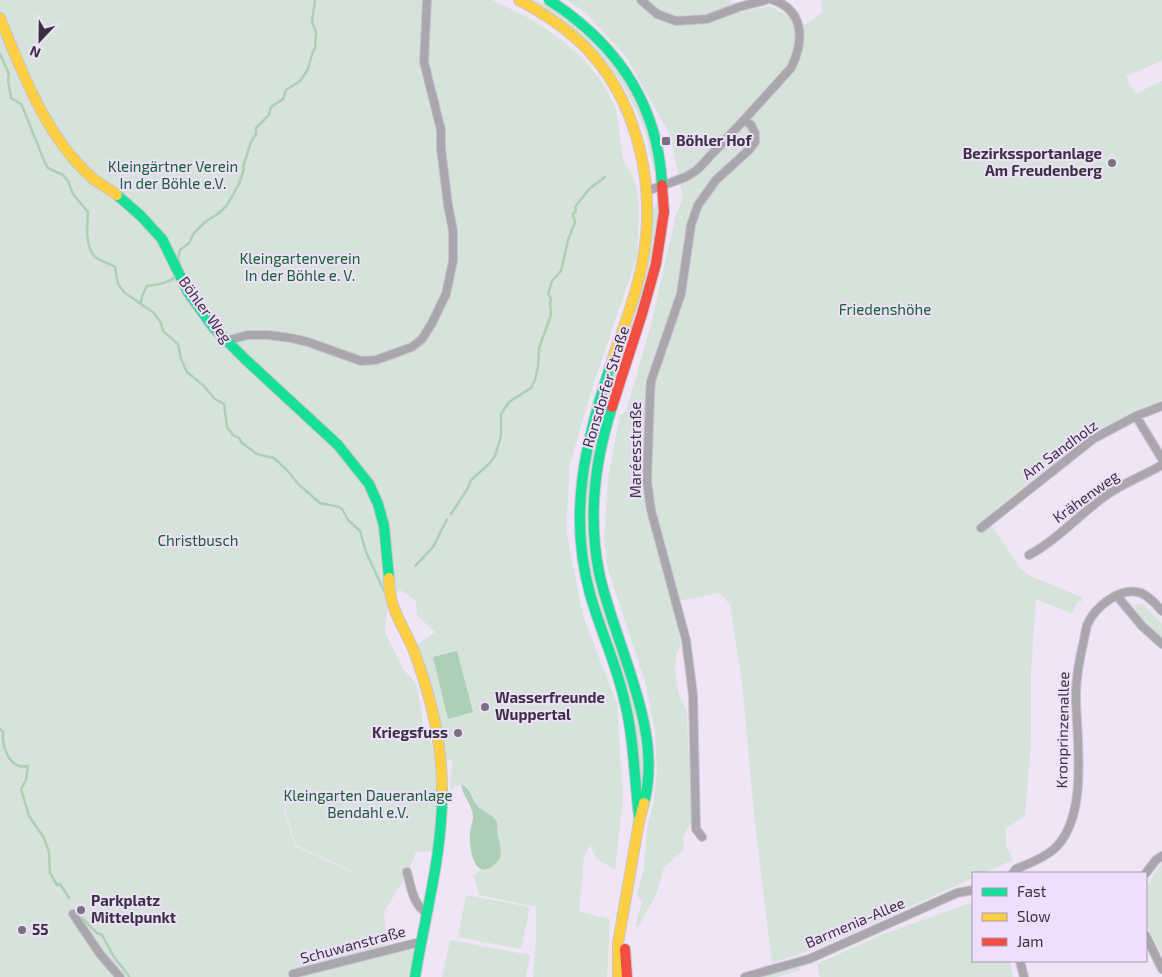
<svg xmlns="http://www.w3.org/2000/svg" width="1162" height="977" font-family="'Exo 2',sans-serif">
  <rect width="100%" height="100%" fill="#efe5f6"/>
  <path fill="#d5e3da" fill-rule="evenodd" d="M0,0H492L531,19L559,38L580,56L601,80L616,109L623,158L636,184L639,210L637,257L595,379L570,463L566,531L583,616L617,704L623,799L615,870L596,858L590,845L584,856L579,912L610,919L607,977H533L536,937V907L479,895L473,875L482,869H486L501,848L497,831V825L477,805L467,787L461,784L450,790L452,760L442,758L416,646L435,632L417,615L416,601L400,590L388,598L385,632L403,669L416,684L422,713V732L429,735L439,774L433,851L416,852L409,871L384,912L389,952L399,949L414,950L409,977H0ZM289,779L285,810L296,845L349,870L366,885L349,871L295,846L284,810Z
    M529,0C542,0 550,7 560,14C613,49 652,112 657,176C650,163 650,146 645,132C624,73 584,29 529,0Z
    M567,0H730L736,13L770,6L805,25L823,11L821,0H1162V61L1126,76L1135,94L1162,81V400L1133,411L1085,438L986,517L1021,569L1030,576L1083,598L1081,602L1078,601L1072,614L1036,599L1031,671V742L1025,816L1006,828V846L1013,860L984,873H973V878C907,907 842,942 772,963L755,824L742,682L730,605L720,593L673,602L681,645L676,655L675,670L678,692L687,712L688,748L693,762L691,824L683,836L684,850L664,867L656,895L638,927H636C635,920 641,910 642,901L637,895L644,868L647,828L653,804L657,771L655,732L646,685L608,569L604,540L608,478L620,415L626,411L651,325L676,215L683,197L670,135L625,55L586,13Z
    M659,198C661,206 657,221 656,231C646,326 591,411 587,508C586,542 592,576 603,609C619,661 639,701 642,757C642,767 644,778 641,787L589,564C580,493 591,441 614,374C622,348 634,321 640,294C643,281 647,267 649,254C652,237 649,212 659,198Z
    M1138,604H1142L1162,623V638C1153,630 1137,618 1135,606Z
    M1162,864V954L1151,934L1146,921V889L1156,871Z
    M466,895L530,907L521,949L458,937Z
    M973,902V961H1010L1013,977H820L817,964L881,935Z
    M450,940L530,955L526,977H442Z
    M797,966L802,970L777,977H759Z"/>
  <path fill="#adcfb6" d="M457,651L473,712L448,719L433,657Z
    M461,784C471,789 470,795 476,804C481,811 490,813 495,819C498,822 497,826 497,830C498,842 507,856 493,866C472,881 469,844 470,831C471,826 473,821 473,816C472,804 462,795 461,784Z"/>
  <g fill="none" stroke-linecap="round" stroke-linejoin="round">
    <path stroke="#adcfb6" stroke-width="2.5" d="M0,54L9,74L8,80L11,98L21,104L23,108L45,163L48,168L63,175L68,181L73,194L88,212C87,226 85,244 94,256C99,261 109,263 115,267L118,284L124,292L154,313L161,323L163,331L178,344L181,359L187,372L203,385L215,399L224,404L227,427L233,435L239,438L242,443L257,454L274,458L287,470L298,484L320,503L339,507L342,509L348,520L360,531L366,552L385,593
      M181,267L178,258L180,250L189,243L194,233L205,222L219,213L227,205L239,184L244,169L243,167L251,142L256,134V128L269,115L271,107L283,99L286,90L300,81L308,69L312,54L315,48L316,32L312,22L315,0
      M141,303L142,296L147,286C157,284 168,284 176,276
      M451,514L468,488L471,480L489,464L495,456L501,436V414L509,402L531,388L535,380L538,367L539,348L551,315L550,303L551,299L548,294L552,281L561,271L568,240L575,222L573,214L576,211L575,207L589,189L605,177
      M415,566L433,547L447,519
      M0,729L3,732C2,747 9,770 28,766L26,780L21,789L29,816L44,838L49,852L50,873L57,885L60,884L69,898
      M82,918L97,933L102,935L114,957L129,976"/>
    <defs>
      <path id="street" d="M641,0L657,14L676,21L707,19L739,7L766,0
        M647,191L686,177L697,170L744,120L791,68C804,42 805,11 773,0
        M225,341L248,335H268L291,338L308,342L361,361L376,360L412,347L422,339L432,323L446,294L453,261V231L448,205L441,149V130L424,62L427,0
        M1136,416L1162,459
        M981,528L1093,439L1136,416L1162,406
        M1029,555C1057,540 1079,515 1105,496C1123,483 1143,476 1162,465
        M1117,596L1142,626L1162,644
        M702,837L696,829L693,695L686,640L651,510L647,482L650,395L651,381L681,294L691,225L698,205L716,180L749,150L755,142V133L751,125L744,120
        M407,872C411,887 413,905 427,913
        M1013,873L1016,869C1028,864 1042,859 1053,850C1089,819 1077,742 1076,700C1075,675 1082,650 1087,625C1095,607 1120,586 1141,593C1149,596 1156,604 1162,611
        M1146,873L1156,860L1162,856
        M73,914L100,954L120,977
        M1146,936L1162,969
        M1020,961L1024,977
        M293,974L420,942
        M745,977L809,959L957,893L973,890"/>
      <path id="fast" d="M549,0C617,44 658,103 662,185
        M117,195L141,216L162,239L188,292L213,327L245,359L338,445L369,484L378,504L384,526L389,578
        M610,367C585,443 568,514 590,594C600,630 616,663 624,699C634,737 634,777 639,816
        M612,407C595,460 588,517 599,572C614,644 664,728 644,803
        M415,977C425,915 443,853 442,790"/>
      <path id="slow" d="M519,0C543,13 565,27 584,46C635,97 654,176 645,246C640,287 623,328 610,367
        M0,18C22,72 45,134 89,175C97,183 108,188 117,195
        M389,578C389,611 404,625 415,654C431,697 442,744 442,790
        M618,977V943L639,822L644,803"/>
      <path id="jam" d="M612,407L642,314L656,264L664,212L662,185
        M625,949L627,977"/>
    </defs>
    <use href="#street" stroke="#cac3d0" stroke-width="10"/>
    <use href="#fast" stroke="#cac3d0" stroke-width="12"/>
    <use href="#slow" stroke="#cac3d0" stroke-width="12"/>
    <use href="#jam" stroke="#cac3d0" stroke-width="12"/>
    <use href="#street" stroke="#aaa6ad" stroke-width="8"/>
    <use href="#fast" stroke="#16e098" stroke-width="10"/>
    <use href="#slow" stroke="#ffcf43" stroke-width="10"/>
    <use href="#jam" stroke="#f24e42" stroke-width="10"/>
  </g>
  <g fill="#79717e" stroke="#f0dffc" stroke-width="2">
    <rect x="661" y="136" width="10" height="10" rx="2.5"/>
    <circle cx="1112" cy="163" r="5"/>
    <circle cx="485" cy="707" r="5"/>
    <circle cx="458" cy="733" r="5"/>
    <circle cx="81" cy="910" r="5"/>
    <circle cx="22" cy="930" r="5"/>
  </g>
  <g text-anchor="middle" stroke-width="4" stroke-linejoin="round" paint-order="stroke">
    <g font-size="15" font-weight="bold" fill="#39323e" stroke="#f0dffc" text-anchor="start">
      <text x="676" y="146">Böhler Hof</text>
      <text x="1102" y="159" text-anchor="end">Bezirkssportanlage<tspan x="1102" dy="17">Am Freudenberg</tspan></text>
      <text x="495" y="703">Wasserfreunde<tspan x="495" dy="17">Wuppertal</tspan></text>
      <text x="448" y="738" text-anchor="end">Kriegsfuss</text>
      <text x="91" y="906">Parkplatz<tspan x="91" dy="17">Mittelpunkt</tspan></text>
      <text x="32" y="935">55</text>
    </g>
    <g font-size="15" fill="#12632c" stroke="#f0dffc">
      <text x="173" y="172">Kleingärtner Verein<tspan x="173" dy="17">In der Böhle e.V.</tspan></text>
      <text x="300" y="264">Kleingartenverein<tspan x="300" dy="17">In der Böhle e. V.</tspan></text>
      <text x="885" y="315">Friedenshöhe</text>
      <text x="198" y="546">Christbusch</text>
      <text x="368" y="801">Kleingarten Daueranlage<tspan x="368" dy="17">Bendahl e.V.</tspan></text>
    </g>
    <g font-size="15" fill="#39323e" stroke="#f0dffc">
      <text transform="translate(205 310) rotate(54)" y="5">Böhler Weg</text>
      <text transform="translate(606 387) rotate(-73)" y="5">Ronsdorfer Straße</text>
      <text transform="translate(636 450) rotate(-90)" y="5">Maréesstraße</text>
      <text transform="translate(1060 450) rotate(-36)" y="5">Am Sandholz</text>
      <text transform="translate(1086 497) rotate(-36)" y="5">Krähenweg</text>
      <text transform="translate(1063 730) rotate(-89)" y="5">Kronprinzenallee</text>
      <text transform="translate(855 923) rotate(-23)" y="5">Barmenia-Allee</text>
      <text transform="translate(353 945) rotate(-15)" y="5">Schuwanstraße</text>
    </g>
  </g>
  <rect x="972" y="872" width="175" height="90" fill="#f0dffc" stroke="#a79ab0"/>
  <rect x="982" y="888" width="25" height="8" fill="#16e098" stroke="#a79ab0"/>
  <text x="1017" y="897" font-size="15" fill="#39323e">Fast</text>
  <rect x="982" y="913" width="25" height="8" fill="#ffcf43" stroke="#a79ab0"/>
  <text x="1017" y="922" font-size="15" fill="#39323e">Slow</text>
  <rect x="982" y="938" width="25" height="8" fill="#f24e42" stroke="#a79ab0"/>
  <text x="1017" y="947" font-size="15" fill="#39323e">Jam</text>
  <g transform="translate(40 40) rotate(202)" stroke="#f0dffc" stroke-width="4" paint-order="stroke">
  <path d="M0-4L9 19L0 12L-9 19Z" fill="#39323e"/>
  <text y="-8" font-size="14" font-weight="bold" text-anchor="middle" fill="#39323e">N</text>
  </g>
</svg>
